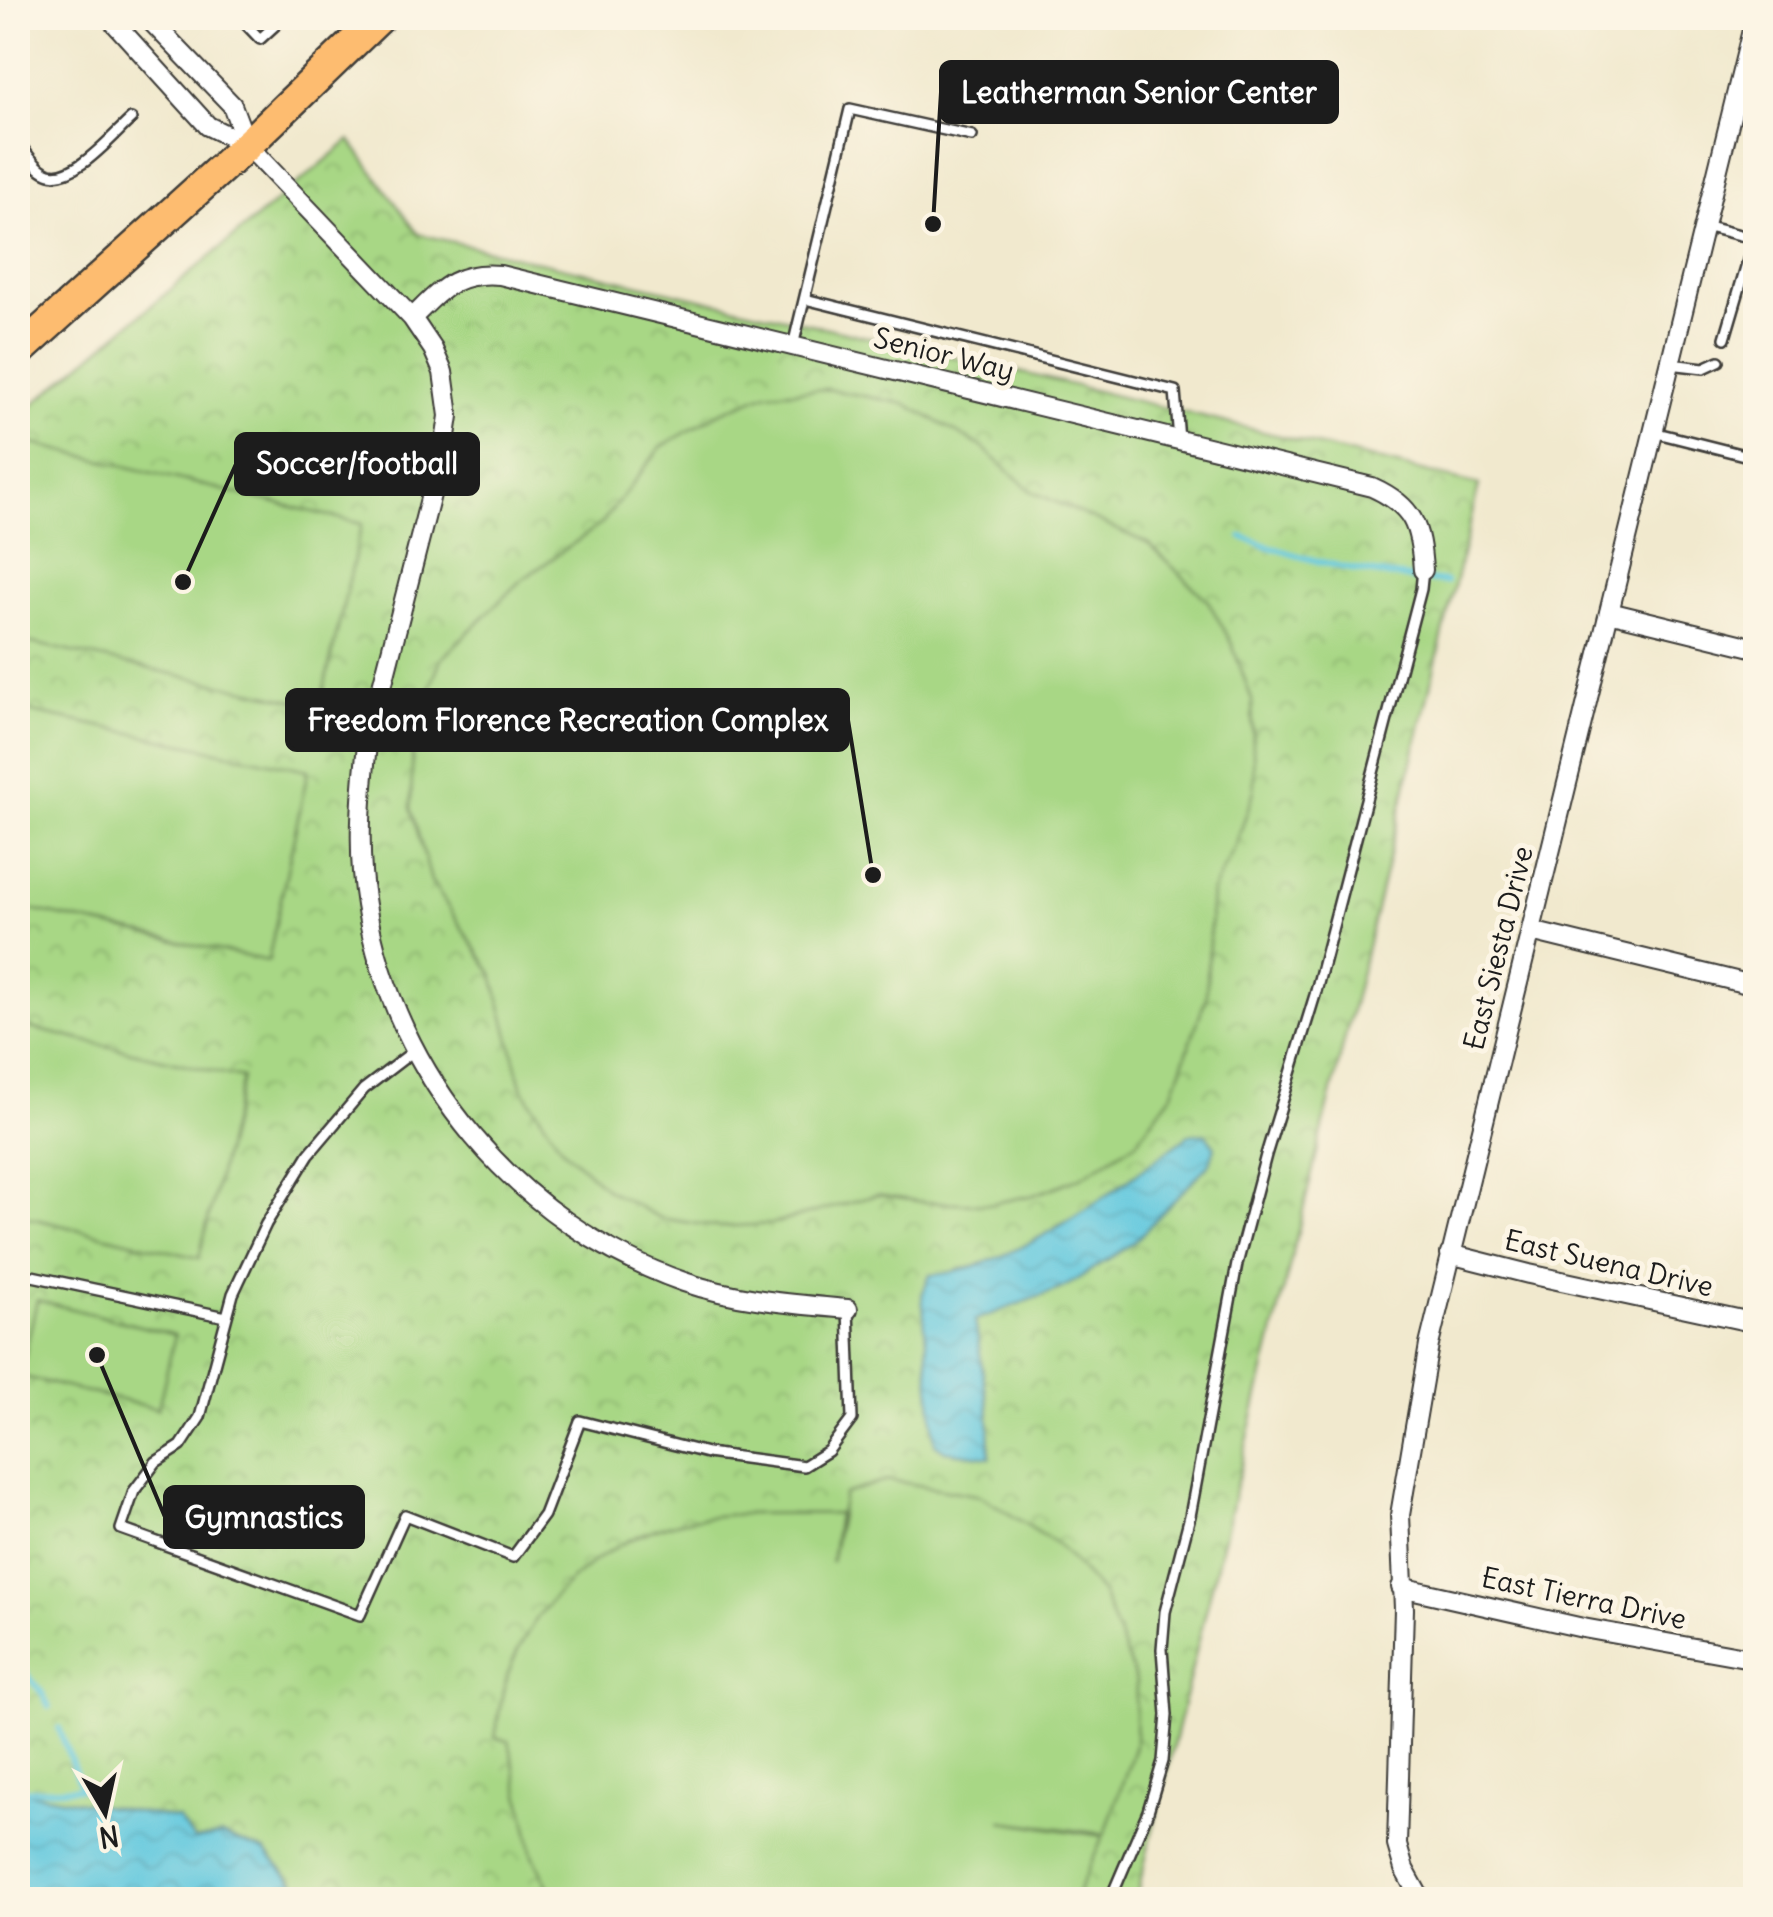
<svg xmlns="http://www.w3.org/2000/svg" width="1773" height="1917" font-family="Delius,sans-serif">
  <defs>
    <pattern id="park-crowns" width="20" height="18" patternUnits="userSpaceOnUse" patternTransform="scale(2.5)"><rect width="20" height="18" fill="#a8d785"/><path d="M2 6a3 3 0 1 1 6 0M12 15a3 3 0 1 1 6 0" fill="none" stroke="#90b872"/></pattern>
    <pattern id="water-waves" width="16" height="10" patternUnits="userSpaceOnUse" patternTransform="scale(2.5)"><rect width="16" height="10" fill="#61c8de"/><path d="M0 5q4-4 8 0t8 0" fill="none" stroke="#54abbe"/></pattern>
  </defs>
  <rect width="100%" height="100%" fill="#fcf5e5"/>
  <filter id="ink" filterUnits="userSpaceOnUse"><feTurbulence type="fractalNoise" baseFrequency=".01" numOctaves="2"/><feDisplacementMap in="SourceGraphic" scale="20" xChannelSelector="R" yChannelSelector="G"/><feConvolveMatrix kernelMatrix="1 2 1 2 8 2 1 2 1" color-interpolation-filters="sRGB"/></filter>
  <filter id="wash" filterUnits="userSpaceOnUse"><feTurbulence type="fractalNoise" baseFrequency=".0048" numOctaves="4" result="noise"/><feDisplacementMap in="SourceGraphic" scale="40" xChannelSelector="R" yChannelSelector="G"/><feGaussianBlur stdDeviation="2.25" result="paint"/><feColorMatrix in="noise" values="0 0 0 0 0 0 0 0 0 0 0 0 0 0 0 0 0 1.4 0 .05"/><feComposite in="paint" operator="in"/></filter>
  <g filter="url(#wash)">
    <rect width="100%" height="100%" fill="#f1e9ce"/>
    <path fill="url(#park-crowns)" stroke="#627a50" stroke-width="2.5" d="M350,140L418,234L1011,370L1479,485L1136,1899L18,1900V417Z"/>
    <path fill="#a8d785" stroke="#627a50" stroke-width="2.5" d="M827,389L906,404L982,447L1031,491L1149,544L1208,601L1232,644L1252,700L1254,791L1235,847L1212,891L1206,998L1173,1092L1136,1142L1079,1178L1034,1195L989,1204L924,1202L877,1195L772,1224L718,1227L660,1218L606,1189L563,1149L523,1090L493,975L431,881L411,808L413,732L441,659L519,582L601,524L661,447L719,413L767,393Z
      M18,440L362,524L320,706L18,640Z
      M18,709L308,770L268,961L18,907Z
      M18,1025L242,1078L199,1258L18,1215Z
      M37,1300L175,1335L158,1409L20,1376Z
      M889,1480L981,1496L1057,1544L1102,1593L1136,1681L1135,1746L1105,1834L1001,1821L1103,1836L1075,1899H554L533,1855L509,1741L495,1738C499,1718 500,1696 507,1677C533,1599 605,1538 684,1521C734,1510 788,1515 838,1513L831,1563L844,1494Z"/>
    <path fill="url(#water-waves)" stroke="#3e727d" stroke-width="2.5" d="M1205,1133L1215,1147L1210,1163L1133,1243L1065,1287L975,1320L989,1413L990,1457L945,1451L935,1444L922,1295L930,1275C1019,1269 1118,1186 1189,1135Z
      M18,1791L178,1819L194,1840L222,1835L265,1851L310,1899H18Z"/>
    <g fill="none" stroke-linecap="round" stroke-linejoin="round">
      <path stroke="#61c8de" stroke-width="6" d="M1242,537C1311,563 1372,576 1446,582
        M18,1663L42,1693L49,1707
        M18,1791L81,1788L59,1728"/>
    </g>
  </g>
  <g filter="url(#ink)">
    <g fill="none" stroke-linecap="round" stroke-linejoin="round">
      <defs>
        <path id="service" d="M240,18L260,39L283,18
          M18,142C26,152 34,166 45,172C70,187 113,135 131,119
          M1704,226L1756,239
          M805,299L1175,391L1179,440
          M1725,338L1756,233
          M793,346L850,109L972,136
          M1670,364L1704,368L1719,361
          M1653,432L1756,458
          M415,1050L364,1089L309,1154L266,1224L233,1294L200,1417L181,1446L156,1462L134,1491L121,1529L360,1615L405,1515L513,1557L544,1515L580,1421L707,1453L804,1466L828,1451L852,1419L848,1309
          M18,1273L226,1317
          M1110,1900L1148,1811L1163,1761L1167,1715L1162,1649L1165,1612L1190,1516L1237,1264L1266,1155L1315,995L1421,589L1423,570"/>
        <path id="minor" d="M110,18L208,126L247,145L412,318L433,349L443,372L449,416L446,436L367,745C361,798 357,852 366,905C395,1078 518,1224 684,1282C737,1300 792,1304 848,1309
          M148,18L232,105L247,145
          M412,318C441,290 455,271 500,275L1372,487C1414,506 1420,526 1423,570
          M1609,612L1756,648
          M1531,931L1756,986
          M1450,1254L1529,1274L1756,1323
          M1401,1587L1583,1628L1756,1659
          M1421,1900L1404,1869L1397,1845L1404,1609L1400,1515L1429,1345L1755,18"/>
        <path id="trunk" d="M18,352L247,145L379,18"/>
      </defs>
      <use href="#service" stroke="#3c3b37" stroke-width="14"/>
      <use href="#minor" stroke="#3c3b37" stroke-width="22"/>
      <use href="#trunk" stroke="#3c3b37" stroke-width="35"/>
      <use href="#service" stroke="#fff" stroke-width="9"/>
      <use href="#minor" stroke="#fff" stroke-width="18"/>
      <use href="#trunk" stroke="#fdbc70" stroke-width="30"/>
    </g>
  </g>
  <g text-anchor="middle" stroke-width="10" stroke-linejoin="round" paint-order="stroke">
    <g font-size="28" fill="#1c1c1c" stroke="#fcf5e5">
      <text transform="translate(944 354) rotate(14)" y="10">Senior Way</text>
      <text transform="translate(1498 948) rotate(-76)" y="10">East Siesta Drive</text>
      <text transform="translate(1609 1263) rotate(13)" y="10">East Suena Drive</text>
      <text transform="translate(1584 1598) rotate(12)" y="10">East Tierra Drive</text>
    </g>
  </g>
  <path fill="none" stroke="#1c1c1c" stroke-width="4" d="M933 224L941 92M183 582L236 464M873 875L848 720M97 1355L165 1517"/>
  <g fill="#1c1c1c" stroke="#fcf5e5" stroke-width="4">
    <circle cx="933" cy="224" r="10"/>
    <circle cx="183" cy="582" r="10"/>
    <circle cx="873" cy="875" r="10"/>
    <circle cx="97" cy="1355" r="10"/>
  </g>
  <g fill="#1c1c1c" stroke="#1c1c1c" stroke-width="4">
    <rect x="941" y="62" width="396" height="60" rx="10"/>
    <rect x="236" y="434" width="242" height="60" rx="10"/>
    <rect x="287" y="690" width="561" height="60" rx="10"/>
    <rect x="165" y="1487" width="198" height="60" rx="10"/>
  </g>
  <g font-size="30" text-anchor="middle" font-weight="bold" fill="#fff">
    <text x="1139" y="103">Leatherman Senior Center</text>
    <text x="357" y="474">Soccer/football</text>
    <text x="568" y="731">Freedom Florence Recreation Complex</text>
    <text x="264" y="1528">Gymnastics</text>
  </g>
  <rect width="1773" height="1917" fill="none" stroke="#fcf5e5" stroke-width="60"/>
  <g transform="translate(105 1812) rotate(171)" stroke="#fcf5e5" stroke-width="8" paint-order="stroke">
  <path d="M0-8L18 38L0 25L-18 38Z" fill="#1c1c1c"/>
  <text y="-15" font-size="28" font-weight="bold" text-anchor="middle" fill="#1c1c1c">N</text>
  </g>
</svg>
